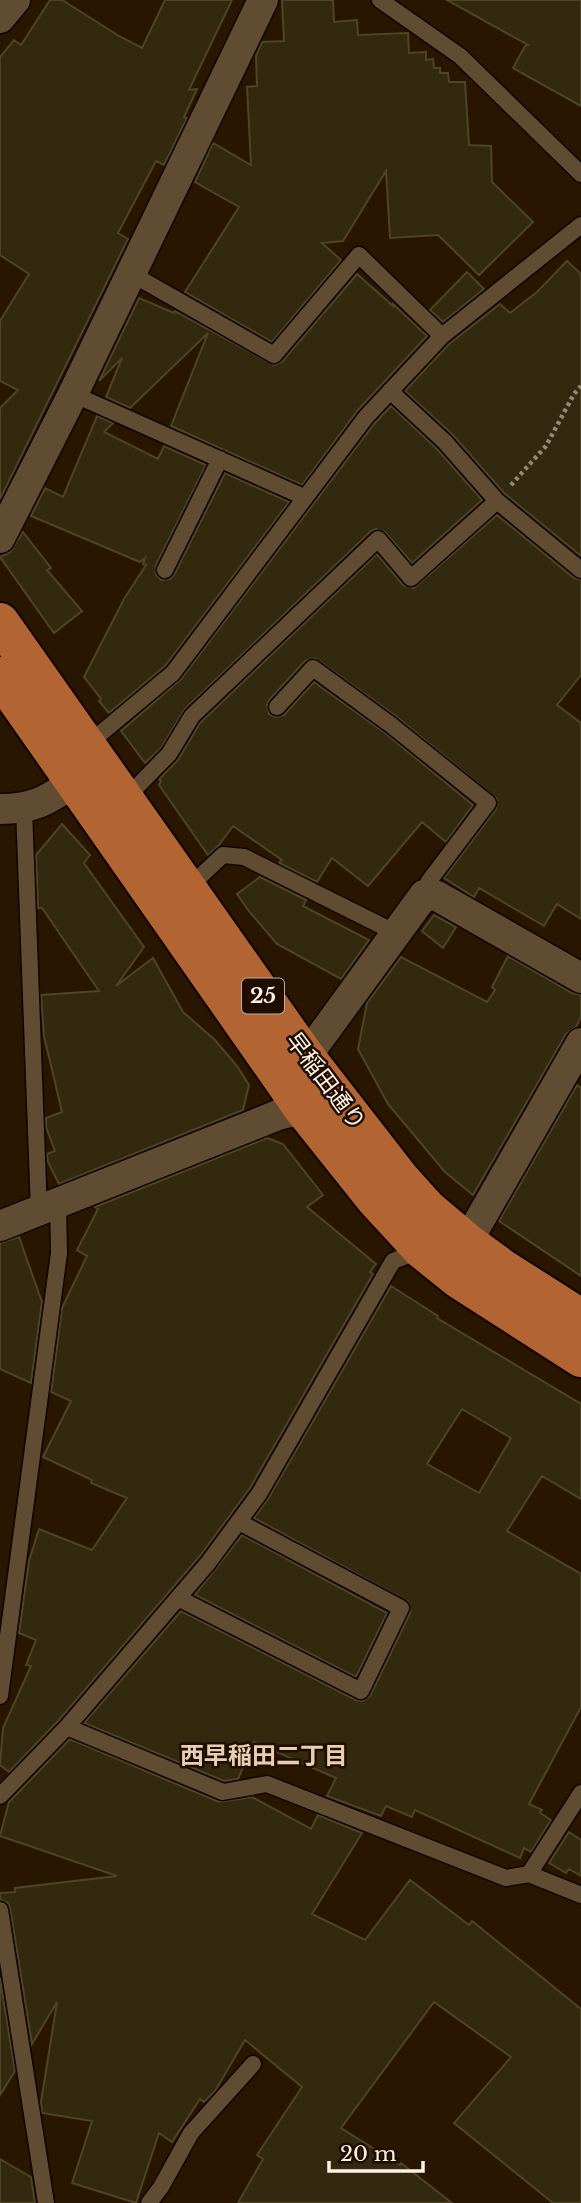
<svg xmlns="http://www.w3.org/2000/svg" width="581" height="2203" font-family="'Libre Baskerville','Noto Sans JP',serif">
  <rect width="100%" height="100%" fill="#281601"/>
  <path fill="#32290f" stroke="#4e4426" stroke-width="2" fill-rule="evenodd" d="M50,0H62L119,36L142,48L165,0H232L189,90L197,89L184,117L187,118L164,165L156,161L118,233L128,239L0,499V408L18,390L0,381V321L29,274L0,255V57L14,40L21,45Z
    M282,0H333L334,22L357,20L358,35L408,33L409,53L426,52V60L433,59L434,68H440V73H448L449,82H465L469,145L491,146L492,182L533,222L479,275L438,235L390,238L386,171L343,241L322,243L341,260L272,342L185,292L239,207L195,182L213,143L251,165L247,87L257,86L256,56L262,42L284,41Z
    M447,0H581V106L513,68L525,46L528,45Z
    M567,261L581,274V556L504,493L453,435L405,391L449,344L500,304L510,313L537,292Z
    M467,272L484,289L443,322L430,310Z
    M357,274L393,306V304L427,336L358,410L302,485L171,426L208,333L130,408L106,397L122,358L99,381L139,298L174,313L175,311L274,365L282,362Z
    M391,406L437,449L482,500L412,563L385,532L376,529L371,531L185,709L161,748L145,763L121,731L181,679L374,424Z
    M97,416L113,423L104,432L158,459L164,446L206,465L156,565V575L161,580L170,579L174,575L225,473L289,502L165,666L109,713L99,701L101,699L84,677L124,599L146,565L143,564L145,558L140,562L31,516L45,488L63,497Z
    M497,515L574,578L581,580V675L557,705L581,723V919L557,904L544,926L479,888L474,897L444,878L496,809L497,799L397,717L315,658L305,661L269,700L267,705L269,714L275,717L284,715L314,682L385,733L473,805L446,842L422,822L368,886L332,858L317,882L279,863L282,860L233,826L218,846L208,855L159,785L161,781L159,779L178,760L200,723L377,554L403,585L414,588Z
    M23,532L51,568L47,570L82,611L54,633L0,557L10,552Z
    M62,824L90,855L84,863L144,947L116,986L153,958L183,1012L215,1040L237,1066L249,1085L243,1110L59,1184L48,1162L47,1154L55,1151L46,1127V1118L62,1112L44,1036L41,995L99,991L42,908H38L36,855Z
    M260,877L306,900L303,906L369,940L341,979L277,944L248,910L237,894Z
    M434,915L456,927L443,948L422,931Z
    M508,956L572,993L581,995V1017L576,1027L566,1034L473,1195L445,1172L388,1104L358,1049L367,1003L401,957L487,1002L495,990L492,987Z
    M577,1085L581,1088V1276L499,1221Z
    M267,1138L283,1144L323,1195L307,1207L376,1264L370,1272L373,1274L250,1488L200,1556L59,1720L9,1772L0,1765L3,1728L31,1666L26,1665L36,1640L19,1633L29,1561L39,1529L92,1550L127,1498L91,1483L92,1480L43,1457L71,1401L51,1392L62,1308L87,1256L77,1250L98,1209L95,1207Z
    M19,1237L42,1302L31,1383L0,1369V1243Z
    M391,1286L438,1316L437,1318L581,1404V1499L542,1476L507,1531L581,1574V1707L529,1804L542,1810L540,1813L551,1820L531,1852L524,1848L520,1858L415,1810L412,1817L386,1806L381,1816L327,1796L336,1778L254,1742L238,1779L224,1781L84,1723L181,1611L356,1700L362,1701L370,1696L410,1613L409,1602L254,1518L268,1499ZM462,1409L511,1438L479,1493L427,1464Z
    M242,1535L387,1613L356,1677L195,1595Z
    M70,1739L219,1802L252,1797L311,1829L318,1815L362,1833L312,1914L365,1940L410,1880L469,1925L472,1921L581,2009V2203H553L454,2123L511,2057L434,2002L341,2128L400,2165L401,2163L452,2203H238L263,2159L257,2155L302,2087L245,2040L215,2091L204,2102L200,2099L172,2142L159,2133L136,2203L72,2183L92,2121L42,2113L41,2102L57,2002L32,2044L10,1908L8,1903L0,1900V1893L15,1892V1888L117,1876L0,1836L9,1802Z
    M569,1832L581,1840V1876L569,1869L566,1873L549,1863Z
    M0,1978L15,2071L0,2095Z
    M0,2159L31,2177L35,2203H0Z"/>
  <g fill="none" stroke-linecap="round" stroke-linejoin="round">
    <defs>
      <path id="service" d="M380,0L460,56L581,174
        M130,273L274,355L359,255L442,336
        M390,391L445,442L497,501L581,570
        M73,394L304,497
        M165,570L220,459
        M277,707L313,668L391,725L488,803L429,881L424,895
        M88,744L173,673L366,417L442,336L581,225
        M125,799L169,754L192,716L378,539L411,578L497,501
        M24,809L39,1211
        M188,888L223,855L244,857L396,933
        M422,1250L393,1261L259,1494L208,1563L67,1727L223,1792L267,1784L506,1878L529,1874L581,1895
        M178,1598L361,1691L401,1608L239,1522
        M0,1696L59,1253L58,1203
        M0,1796L67,1727
        M529,1874L581,1793
        M0,1910L46,2203
        M149,2203L161,2187L191,2133L253,2064"/>
      <path id="minor" d="M0,18L15,0
        M0,538L73,394L263,0
        M0,809C33,809 46,801 73,783
        M306,1057L424,895L437,896L581,978
        M0,1226L278,1115L303,1109
        M467,1242L581,1043"/>
      <path id="primary" d="M0,622L306,1057L400,1178L427,1208L467,1242L504,1269L581,1318
        M0,676L303,1109L374,1198L422,1250L458,1279L581,1358"/>
    </defs>
    <use href="#service" stroke="#100300" stroke-width="19"/>
    <use href="#minor" stroke="#100300" stroke-width="33"/>
    <use href="#primary" stroke="#100300" stroke-width="42"/>
    <path stroke="#968878" stroke-width="4.5" stroke-dasharray="3.5 3.5" stroke-linecap="butt" d="M511,485L546,446L574,394L581,386"/>
    <use href="#service" stroke="#604b33" stroke-width="16"/>
    <use href="#minor" stroke="#604b33" stroke-width="30"/>
    <use href="#primary" stroke="#b26432" stroke-width="38"/>
  </g>
  <g text-anchor="middle" stroke-width="5" stroke-linejoin="round" paint-order="stroke">
    <rect fill="#1f0d00" stroke="#bbaea2" stroke-width="2" x="242" y="978.5" width="42" height="35" rx="5"/>
    <g font-size="21" font-weight="bold" fill="#fef3e8">
      <text x="263" y="1003">25</text>
    </g>
    <g font-size="23" fill="#fef3e8" stroke="#1f0d00">
      <text transform="translate(326 1081) rotate(53)" y="8">早稲田通り</text>
    </g>
    <g font-size="24" font-weight="bold" fill="#e8ceb3" stroke="#1f0d00">
      <text x="264" y="1764">西早稲田二丁目</text>
    </g>
  </g>
  <path d="M329 2161v10h94v-10" fill="none" stroke="#fef3e8" stroke-width="3.5"/>
  <text x="340" y="2161" font-size="21" fill="#fef3e8" stroke="#1f0d00" stroke-width="5" paint-order="stroke">20 m</text>
</svg>
